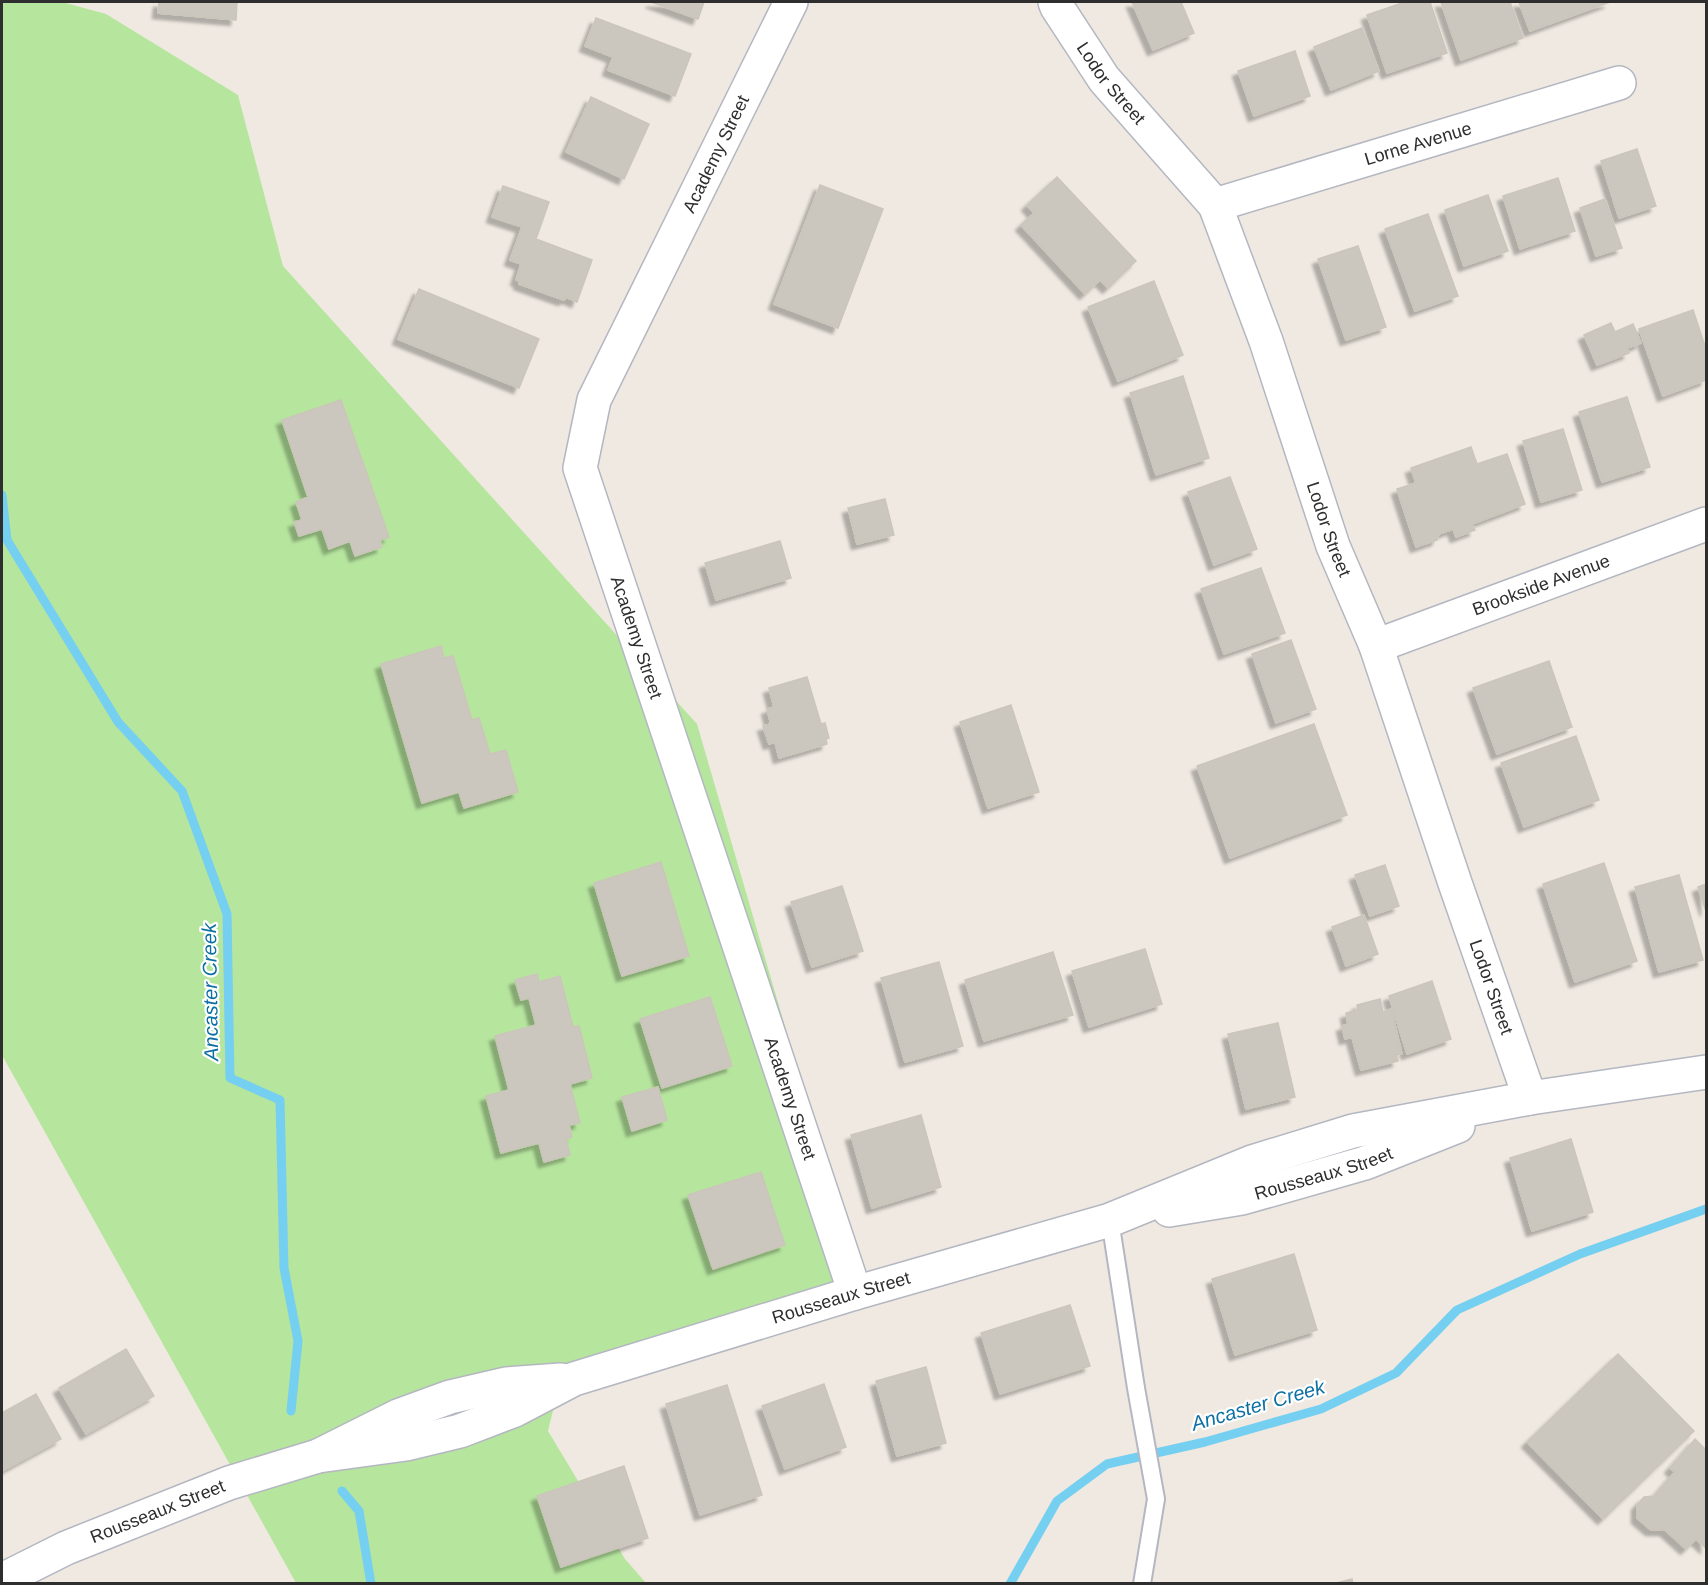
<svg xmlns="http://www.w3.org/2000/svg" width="1708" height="1585" font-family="Helvetica,sans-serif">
  <defs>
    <filter id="shadow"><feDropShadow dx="-5.5" dy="5.5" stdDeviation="1.5" flood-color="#0004"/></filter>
  </defs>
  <rect width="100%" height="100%" fill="#efe9e1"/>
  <path fill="#b6e59e" d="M2,2H62L106,14L238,95L283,266L697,724L866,1305L555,1402L548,1431L625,1559L646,1583H296L2,1055Z"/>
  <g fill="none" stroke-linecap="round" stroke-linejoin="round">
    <path stroke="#75cff0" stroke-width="9" d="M2,495L7,540L65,635L118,722L182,791L227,914L230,1078L280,1100L284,1268L298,1341L291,1411
      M342,1491L359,1511L371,1584
      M1010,1584L1057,1501L1107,1464L1205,1442L1321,1409L1396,1373L1457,1310L1580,1254L1706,1209"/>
  </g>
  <path fill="#cbc7bf" stroke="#cbc5ba" stroke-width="1.5" filter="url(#shadow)" d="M159,2H237L236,20L158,13Z
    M651,2H704L698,19Z
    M1132,2H1181L1194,33L1153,50Z
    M1405,2H1430L1447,53L1387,73L1367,15Z
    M1441,2H1510L1523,38L1461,60Z
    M1519,2H1610L1530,31Z
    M596,18L691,54L675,96L608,70L613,57L585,46Z
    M1362,28L1379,71L1331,90L1314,47Z
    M1295,51L1310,96L1254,116L1238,71Z
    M591,97L649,124L624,179L566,152Z
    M1637,149L1656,206L1619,218L1601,161Z
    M1057,177L1136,261L1108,288L1100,280L1085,294L1021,225L1034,213L1027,205Z
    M1558,178L1575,231L1520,249L1503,196Z
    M820,185L883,209L838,328L774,304Z
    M503,186L549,202L536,239L592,260L577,302L566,297L564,300L519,284L520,281L516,280L521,264L510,260L522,227L492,217Z
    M1488,195L1508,251L1464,266L1445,210Z
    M1605,199L1622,248L1596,256L1580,208Z
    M1428,214L1458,296L1415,311L1385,229Z
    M1358,246L1386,327L1346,340L1318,259Z
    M1154,281L1183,355L1118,381L1088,307Z
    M419,289L539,339L519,388L398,339Z
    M1693,310L1706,349V380L1663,396L1639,329Z
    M1611,323L1615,332L1633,324L1641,343L1627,348L1629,353L1597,365L1584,335Z
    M1183,376L1209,458L1156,475L1130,393Z
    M1627,397L1650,467L1602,482L1579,412Z
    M341,400L389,537L380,540L382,547L355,556L350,541L329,549L322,529L299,536L294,522L302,520L296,502L308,497L282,420Z
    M1563,429L1582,490L1541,502L1523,441Z
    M1471,447L1477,464L1507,454L1525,504L1472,524L1475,530L1456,537L1453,529L1439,534L1437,540L1416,547L1397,489L1416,483L1411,468Z
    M1230,477L1257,549L1214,565L1188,492Z
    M885,499L894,535L857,544L848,508Z
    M780,541L791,578L716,600L705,563Z
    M1261,568L1285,633L1224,654L1201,589Z
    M1291,640L1316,709L1276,723L1252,654Z
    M441,646L444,658L453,656L472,720L479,718L490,754L506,750L518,792L464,808L459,792L422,803L381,664Z
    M1549,661L1572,727L1497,754L1473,688Z
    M807,677L821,724L825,723L829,738L826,739L827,744L779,758L775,742L769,744L763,726L771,724L767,709L774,707L769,688Z
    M1011,705L1039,792L988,808L960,722Z
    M1314,724L1347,815L1230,858L1197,766Z
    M1576,736L1599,800L1524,827L1501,763Z
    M661,862L689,956L622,976L594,883Z
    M1604,863L1637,961L1575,982L1543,884Z
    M1385,865L1399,906L1370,916L1355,875Z
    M1679,875L1703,960L1659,972L1635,887Z
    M1706,884V911L1698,887Z
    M842,886L863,951L812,967L791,902Z
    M1364,915L1378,954L1346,966L1332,927Z
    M1145,949L1162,1004L1089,1027L1072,971Z
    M1053,952L1073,1015L984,1041L965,980Z
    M939,962L963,1046L905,1062L881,978Z
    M537,974L539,982L560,976L573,1027L579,1026L592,1078L570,1084L580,1123L569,1125L572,1137L566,1139L570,1155L544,1162L539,1143L501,1153L486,1096L509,1090L495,1036L536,1025L529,998L521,1000L515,980Z
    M1432,981L1451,1039L1407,1054L1389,996Z
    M710,997L732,1066L662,1088L640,1019Z
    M1380,999L1383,1012L1391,1009L1402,1054L1396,1055L1398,1061L1361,1070L1352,1037L1345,1039L1342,1026L1348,1024L1346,1013L1358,1010L1357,1005Z
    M1278,1023L1295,1097L1246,1109L1228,1034Z
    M658,1087L667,1120L632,1131L622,1097Z
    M921,1115L941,1187L872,1208L851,1135Z
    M1571,1139L1593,1212L1532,1231L1510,1158Z
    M761,1172L785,1245L713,1269L688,1195Z
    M1294,1254L1317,1330L1235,1355L1212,1279Z
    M1070,1305L1090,1366L1000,1394L981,1333Z
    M126,1349L154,1396L86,1434L59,1388Z
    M1618,1354L1694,1431L1603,1519L1527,1442Z
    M926,1367L946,1443L897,1456L876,1381Z
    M824,1384L846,1447L785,1469L762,1406Z
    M727,1385L762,1495L700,1515L666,1404Z
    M36,1394L61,1439L2,1471V1413Z
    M1695,1439L1706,1450V1548L1696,1539L1686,1549L1665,1530H1651L1637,1518V1505L1644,1497L1654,1496L1675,1472L1670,1468Z
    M624,1466L648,1538L561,1567L537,1496Z
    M1352,1579L1353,1584H1333Z"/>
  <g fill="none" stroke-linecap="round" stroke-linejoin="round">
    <defs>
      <path id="lane" d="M1110,1220L1136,1388L1156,1499L1142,1584"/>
      <g id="street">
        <path id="s1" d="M791,2L594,400L580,468L855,1293"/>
        <path id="s2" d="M1055,2L1057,7L1104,79L1215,205L1266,341L1333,546L1376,646L1455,883L1530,1098"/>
        <path id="s3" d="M1215,205L1619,83"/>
        <path id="s4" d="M1376,646L1706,524"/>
      </g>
      <g id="secondary">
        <path id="s5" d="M1169,1210L1242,1198L1365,1163L1458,1126"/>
        <path id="s6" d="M318,1456L406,1444L460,1431L515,1410L574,1379L855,1293L1110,1220L1252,1162L1353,1131L1530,1098L1706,1072"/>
        <path id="s7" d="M2,1580L66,1548L229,1483L318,1456L398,1416L450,1397L506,1384L561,1380"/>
      </g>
    </defs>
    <use href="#lane" stroke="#b4b7c1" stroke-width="20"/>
    <use href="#street" stroke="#b4b7c1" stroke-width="36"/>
    <use href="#secondary" stroke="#b4b7c1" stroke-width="36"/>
    <use href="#lane" stroke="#fff" stroke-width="16"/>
    <use href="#street" stroke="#fff" stroke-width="33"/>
    <use href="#secondary" stroke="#fff" stroke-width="33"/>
  </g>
  <g text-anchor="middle" stroke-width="4.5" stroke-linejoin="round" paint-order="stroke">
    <g font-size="18" fill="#2e2e2e" stroke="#fff">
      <text dy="6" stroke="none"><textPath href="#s2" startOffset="99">Lodor Street</textPath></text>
      <text dy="6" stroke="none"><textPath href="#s3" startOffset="212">Lorne Avenue</textPath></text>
      <text transform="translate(716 154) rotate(-64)" y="6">Academy Street</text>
      <text dy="6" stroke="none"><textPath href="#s2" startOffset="603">Lodor Street</textPath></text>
      <text dy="6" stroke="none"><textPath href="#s4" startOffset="176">Brookside Avenue</textPath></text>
      <text dy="6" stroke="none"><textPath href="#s1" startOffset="692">Academy Street</textPath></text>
      <text dy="6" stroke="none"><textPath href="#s2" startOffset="1089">Lodor Street</textPath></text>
      <text dy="6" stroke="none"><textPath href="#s1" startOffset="1178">Academy Street</textPath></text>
      <text dy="6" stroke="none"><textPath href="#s5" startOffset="159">Rousseaux Street</textPath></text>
      <text dy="6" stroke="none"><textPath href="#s6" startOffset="549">Rousseaux Street</textPath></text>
      <text dy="6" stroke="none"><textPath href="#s7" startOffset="170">Rousseaux Street</textPath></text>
    </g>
    <g font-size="20" font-style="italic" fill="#0d6fa3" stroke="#fff">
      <text transform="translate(210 992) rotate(-91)" y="7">Ancaster Creek</text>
      <text transform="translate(1258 1405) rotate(-16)" y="7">Ancaster Creek</text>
    </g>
  </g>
  <rect width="1708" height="1585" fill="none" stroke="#2e2e2e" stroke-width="6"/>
</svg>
